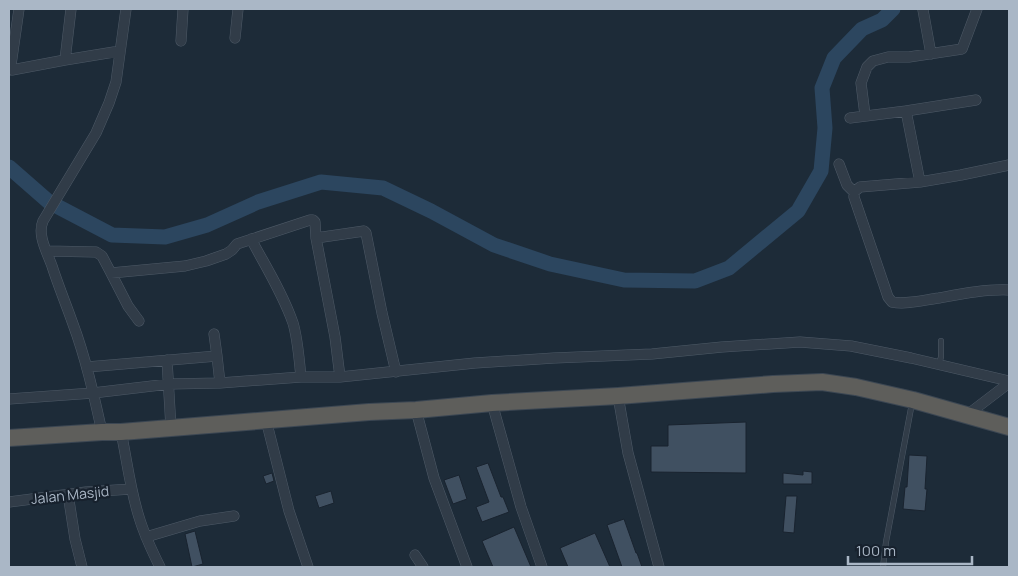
<svg xmlns="http://www.w3.org/2000/svg" width="1018" height="576" font-family="Manrope,sans-serif">
  <rect width="100%" height="100%" fill="#1d2b38"/>
  <g fill="none" stroke-linecap="round" stroke-linejoin="round">
    <path stroke="#2c465f" stroke-width="15" d="M9,167L49,202L112,235L165,237L207,225L258,202L321,182L383,188L431,211L494,245L550,264L624,280L695,281L729,268L798,211L821,171L825,128L822,88L834,58L862,29L882,20L893,9"/>
  </g>
  <path fill="#405061" stroke="#19232f" d="M746,422V473L651,472V446H668V425Z
    M909,455L927,456L925,489H927L925,511L903,509L905,487H907Z
    M488,463L501,497H503L509,512L482,522L476,507L489,502L476,467Z
    M803,471L812,472V484H783V473L803,475Z
    M272,473L274,481L266,484L263,476Z
    M459,475L467,499L453,504L444,480Z
    M331,491L334,503L319,508L315,496Z
    M786,496H797L794,533L783,532Z
    M624,519L636,553H637L642,567H622L607,525Z
    M514,527L531,567H493L482,541Z
    M195,531L203,564L192,567L185,534Z
    M595,533L610,567H568L560,548Z"/>
  <g fill="none" stroke-linecap="round" stroke-linejoin="round">
    <defs>
      <path id="service" d="M939,364L941,357V341
        M883,567L886,542L912,403"/>
      <path id="minor" d="M19,9L11,65V68L12,70L65,60L120,51
        M923,10L931,54
        M235,38L238,9
        M181,41L183,9
        M65,60L71,9
        M865,115L861,83L867,67L873,61L888,57H909L962,49L977,9
        M850,118L906,111
        M839,164L847,185L854,192V197L884,285L888,297L892,302C906,305 924,300 939,298C961,294 986,289 1009,290
        M920,182L906,111L976,100
        M854,192L860,187L920,182L961,175L1009,165
        M251,239C266,267 283,294 293,323C298,340 299,359 301,377
        M47,251L96,252L102,256L111,273L185,266L206,261L226,254L232,250L237,244L310,220H313L315,222L316,238
        M111,273L128,306L139,321
        M217,356L220,383
        M167,360L171,428
        M87,367L217,356L214,334
        M340,377L335,337L316,238L364,231L366,233L382,313L396,372
        M618,396L628,453L659,567
        M9,399L93,393L169,384L220,383L301,377H340L475,363L554,358L652,354L722,347L800,342L851,346L911,358L1009,381
        M492,403L521,507L542,567
        M416,410L434,478L467,567
        M967,415L1009,383
        M266,420L289,511L308,567
        M102,432C94,396 86,359 73,324C66,304 58,285 52,266C47,252 37,235 43,221L96,133L109,103L116,82L126,9
        M121,432C127,460 130,489 139,517C144,534 152,551 160,567
        M68,494L75,539L82,567
        M9,502L86,492L131,489
        M146,537L200,521L234,516
        M415,555L423,567"/>
      <path id="trunk" d="M9,438L102,432H121L369,412L416,410L492,403L618,396L773,384L822,382L856,387L913,400L1009,427"/>
    </defs>
    <use href="#service" stroke="#4e5a67" stroke-width="6"/>
    <use href="#minor" stroke="#4e5a67" stroke-width="11"/>
    <use href="#trunk" stroke="#3c4753" stroke-width="18"/>
    <use href="#service" stroke="#313c48" stroke-width="5"/>
    <use href="#minor" stroke="#313c48" stroke-width="10"/>
    <use href="#trunk" stroke="#5e5e5b" stroke-width="16"/>
  </g>
  <g text-anchor="middle" stroke-width="4.5" stroke-linejoin="round" paint-order="stroke">
    <g font-size="14" fill="#aab7c6" stroke="#17212d">
      <text transform="translate(70 495) rotate(-6)" y="5">Jalan Masjid</text>
    </g>
  </g>
  <rect width="1018" height="576" fill="none" stroke="#aab7c6" stroke-width="20"/>
  <path d="M848 556v8h124v-8" fill="none" stroke="#aab7c6" stroke-width="2.5"/>
  <text x="856" y="556" font-size="15" fill="#aab7c6" stroke="#17212d" stroke-width="4" paint-order="stroke">100 m</text>
</svg>
